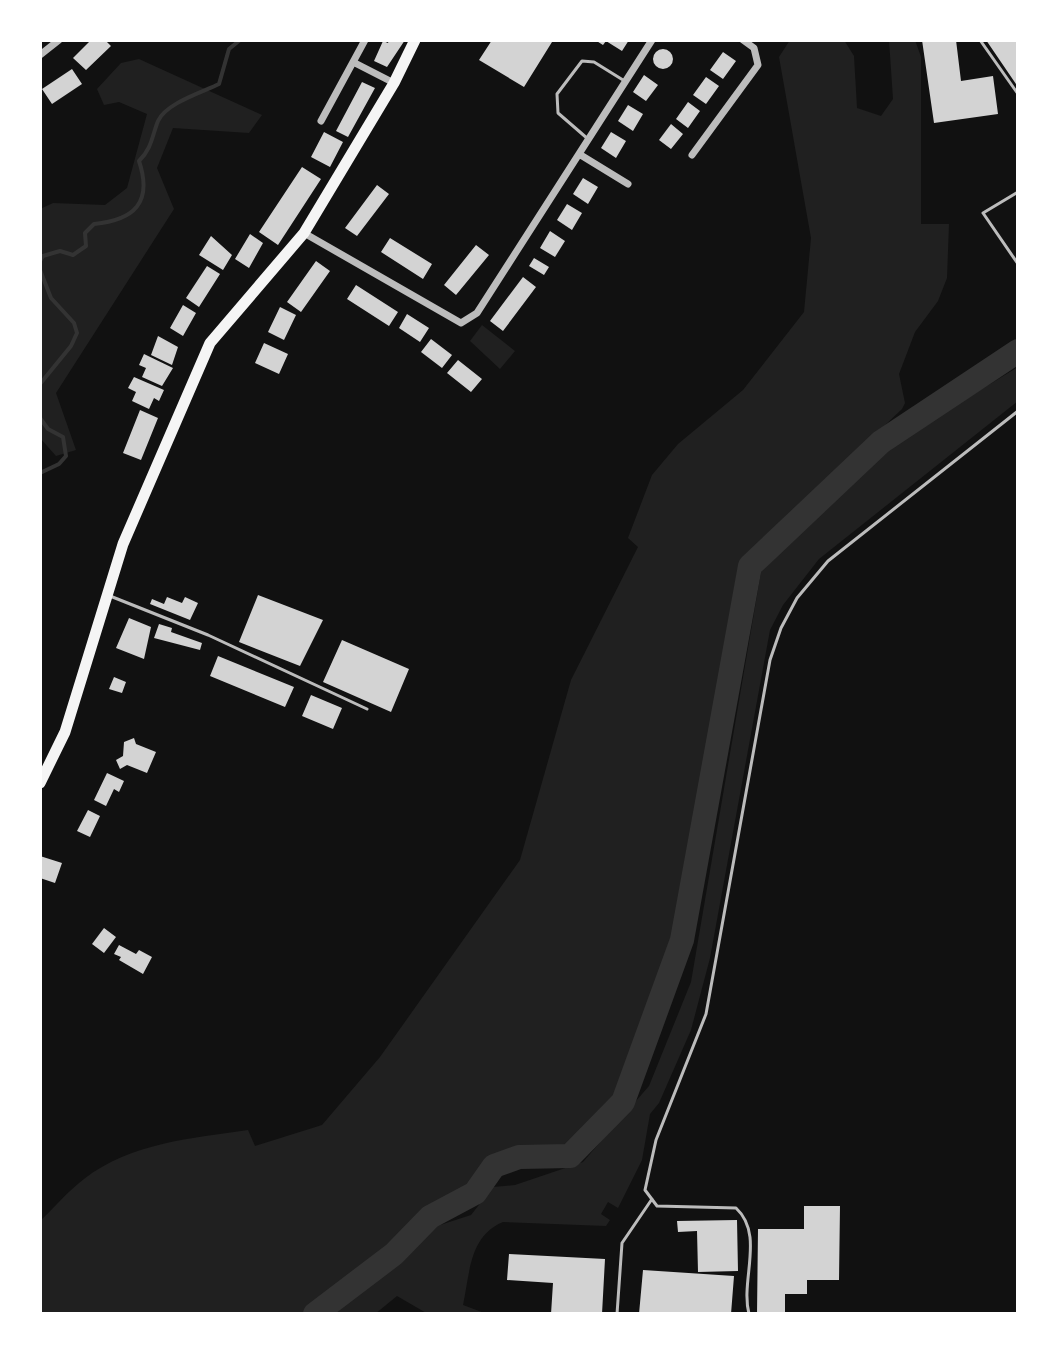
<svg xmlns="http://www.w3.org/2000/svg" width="1058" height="1354" font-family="'Times New Roman',serif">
  <rect width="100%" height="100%" fill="#111"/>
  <path fill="#202020" d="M790,40H844L854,56L857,108L881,116L893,99L889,40H915L921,57V224H949L947,278L938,301L915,332L899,374L905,403L902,409L741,562L674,939L618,1098L568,1152H522L492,1164L473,1189L427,1214L391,1251L308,1314H40V1221C55,1207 68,1191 84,1179C130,1143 193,1138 248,1130L255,1146L322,1125L380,1057L520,860L571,680L638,547L628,538L652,475L678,444L743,390L804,312L811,238L779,57Z
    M139,59L262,115L249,133L173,128L157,168L174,209L56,393L76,450L56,456L40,438V209L53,203L105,205L127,188L147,114L119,102L104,105L97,89L121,63Z
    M482,325L515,351L500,369L470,341Z
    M1018,367V401L819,559L783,605L770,630L710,958L691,1030L659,1103L650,1114L642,1160L618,1208L608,1202L601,1214L610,1220L606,1226L503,1222C469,1236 470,1273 463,1305L487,1314H428L397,1296L375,1314H325L437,1226L471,1215L493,1187L515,1185L583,1162L649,1086L691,982L761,572L885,448Z"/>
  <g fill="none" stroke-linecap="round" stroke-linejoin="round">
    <path stroke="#333" stroke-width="4" d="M40,261L43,256L60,251L73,255L86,246L85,233L94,224C134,220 153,203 139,161C152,148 152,136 158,121C166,103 203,92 219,84L229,49L240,40
      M40,270L51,298L74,323L77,333L71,346L40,384
      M40,418L48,429L63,437L66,456L59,464L40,473"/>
    <path stroke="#333" stroke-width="24" d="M315,1314L394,1254L430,1217L475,1193L494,1166L519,1157L570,1156L623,1102L682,940L750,566L881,442L1018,351"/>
  </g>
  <path fill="#d3d3d3" d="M91,40H105L111,46L86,70L73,58Z
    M389,40H405L387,67L374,61L383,41L388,43Z
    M492,40H548L552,42L524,87L479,60Z
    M595,40H629L622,51L606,41L603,45Z
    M922,40H956L961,81L993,76L998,114L934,123Z
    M986,40H1018V87Z
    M653 59a10 10 0 1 1 20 0a10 10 0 1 1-20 0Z
    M723,52L736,61L723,79L710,70Z
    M72,69L82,84L52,104L42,89Z
    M644,75L658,85L646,101L633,92Z
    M706,77L719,86L706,104L693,95Z
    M362,82L375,88L348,137L336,131Z
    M688,102L700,111L688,128L676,119Z
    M628,105L643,114L633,131L618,121Z
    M671,124L683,134L671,149L659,140Z
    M324,132L343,142L330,167L311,157Z
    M611,132L626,141L616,158L601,148Z
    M302,167L321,179L278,245L259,232Z
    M583,178L598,187L588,204L573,194Z
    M377,185L389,194L357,236L345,228Z
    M567,204L582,213L572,230L557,220Z
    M550,231L565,241L555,257L540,248Z
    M250,234L263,243L249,268L235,259Z
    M211,236L232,255L223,270L199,255Z
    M390,238L432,264L423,279L381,252Z
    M476,245L489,255L456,295L444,285Z
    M534,258L549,267L544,275L529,266Z
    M316,261L330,271L301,312L287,302Z
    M207,266L220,274L199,307L186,298Z
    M523,277L536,287L503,331L490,321Z
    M356,285L398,312L389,326L347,299Z
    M183,305L196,313L183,336L170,328Z
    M280,307L296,315L284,340L268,332Z
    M407,314L429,328L420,342L399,328Z
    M158,336L178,347L172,365L151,355Z
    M431,339L452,355L442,368L421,352Z
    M264,343L288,354L279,374L255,363Z
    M144,354L173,368L162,386L142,377L146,368L139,365Z
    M458,360L482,379L471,392L447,373Z
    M134,377L164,390L159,401L154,398L149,409L132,401L136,392L128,388Z
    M140,410L158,418L141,460L123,453Z
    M258,595L323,620L300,666L239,642Z
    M167,597L182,603L185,597L198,603L190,620L150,604L152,599L164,604Z
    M129,618L151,627L144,659L116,648Z
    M159,624L172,628L171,632L202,643L200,650L154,638Z
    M342,640L409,669L391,712L323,682Z
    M218,656L294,687L285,707L210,676Z
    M114,677L126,682L122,693L109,689Z
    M311,695L342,708L333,729L302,716Z
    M134,738L136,744L156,752L147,773L127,765L120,769L116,760L123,756L124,742Z
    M107,773L124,781L119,792L114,789L106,806L94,800Z
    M88,810L100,816L90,837L77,831Z
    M40,856L62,863L55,883L40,878Z
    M104,928L116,937L104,953L92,944Z
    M119,945L136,954L139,950L152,957L143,974L119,960L121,957L114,954Z
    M804,1206H840L839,1280H807V1294H785V1314H757L758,1229H804Z
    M737,1220L738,1271L698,1272L697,1231L678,1232L677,1221Z
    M509,1254L605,1259L602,1314H551L553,1283L507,1280Z
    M643,1270L734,1276L731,1314H639Z"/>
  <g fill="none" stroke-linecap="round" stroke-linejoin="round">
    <path stroke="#f5f5f5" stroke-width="2" d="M40,885H41"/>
    <path stroke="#bcbcbc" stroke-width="3" d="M980,40L1018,94
      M588,139L558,113L557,94L582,61L594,62L623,80
      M1018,192L983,213L1018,264
      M110,596L208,635L367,709
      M617,1314L622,1243L652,1199
      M749,1314C740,1280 765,1235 736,1208L657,1206L645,1190L656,1140L706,1014L770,660L781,628L797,598L828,561L1018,411"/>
    <path stroke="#bcbcbc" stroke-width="7" d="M40,55L59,40
      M353,62L394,83
      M321,121L365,40
      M579,154L628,184
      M692,155L758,65L754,48L743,40
      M304,233L461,323L477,313L652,40"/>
    <path stroke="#f5f5f5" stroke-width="11" d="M40,783L65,732L123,544L210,343L304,233L394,83L415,40"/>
  </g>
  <rect width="1058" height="1354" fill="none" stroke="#ffffff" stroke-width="84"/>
</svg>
